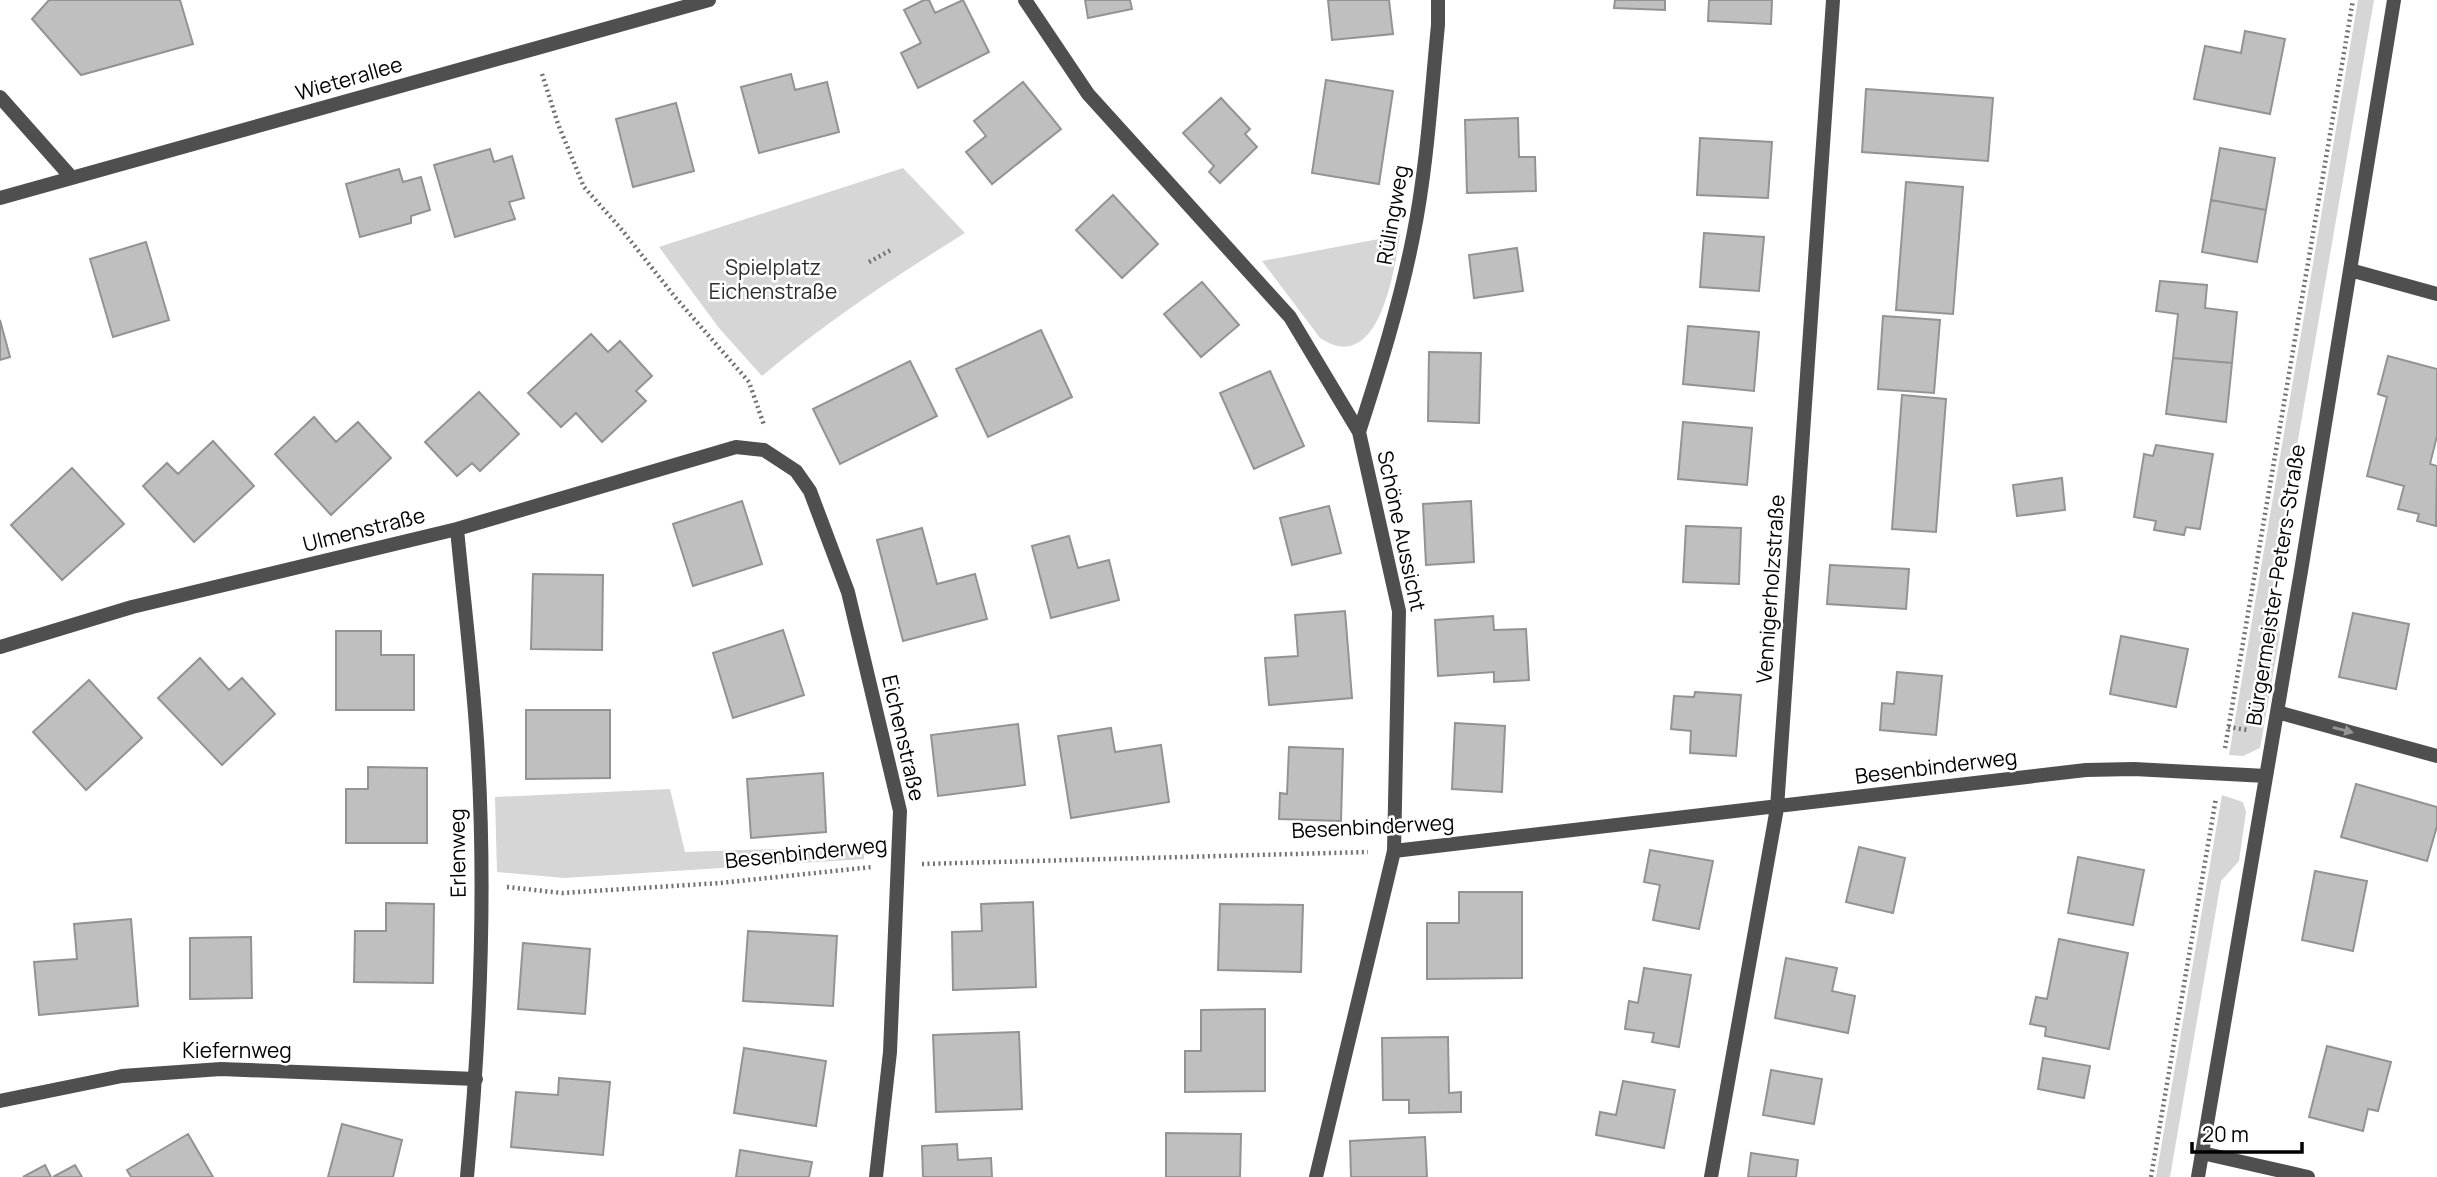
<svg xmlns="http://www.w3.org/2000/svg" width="2437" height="1177" font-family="Manrope,sans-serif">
  <rect width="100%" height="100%" fill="#fff"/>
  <path fill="#d6d6d6" d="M2358,0H2374L2273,585L2280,635L2260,748L2243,756L2229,755Z
    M903,168L965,233C894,277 826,322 762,376L719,328L659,247Z
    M1400,235C1394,272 1379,377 1320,338L1262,261Z
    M670,789L685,852L864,846V859L565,878L497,872L495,797Z
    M2222,795L2243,802L2246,812L2239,861L2221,881L2170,1177H2156Z"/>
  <path fill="#bfbfbf" stroke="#939393" stroke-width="2" d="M49,0H180L193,44L81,75L32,19Z
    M924,0H929L935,13L963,0L989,52L918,88L901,53L921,43L904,10Z
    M1085,0H1130L1132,9L1088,18Z
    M1328,0H1389L1393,34L1332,40Z
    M1615,0H1665V10L1614,8Z
    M1709,0H1772L1771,24L1708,21Z
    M2245,31L2285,39L2270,114L2194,99L2205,46L2241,53Z
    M791,74L795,90L827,82L839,132L759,153L741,87Z
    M1326,80L1393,91L1379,184L1312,173Z
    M1023,82L1061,129L992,184L966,152L986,136L974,121Z
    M1866,89L1993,98L1988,161L1862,152Z
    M1221,98L1250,129L1245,134L1257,147L1220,183L1209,172L1214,166L1183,133Z
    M676,103L694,171L633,187L616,119Z
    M1518,118L1519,157H1535L1536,191L1467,193L1465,120Z
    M1700,138L1772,142L1768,198L1697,195Z
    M2220,148L2275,158L2266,210L2211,200Z
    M490,149L494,162L512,156L524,198L509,202L515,219L455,237L434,165Z
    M399,169L403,182L421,177L430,210L411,216V223L360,237L346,184Z
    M1906,182L1963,187L1953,314L1896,310Z
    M1113,195L1158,244L1122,278L1076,230Z
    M2211,200L2266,210L2257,262L2202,252Z
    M1704,233L1764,237L1759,291L1700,287Z
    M146,242L169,320L113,337L90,259Z
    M1517,248L1523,291L1474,298L1469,255Z
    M2160,281L2207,285L2205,308L2237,312L2232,363L2173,358L2178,314L2156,311Z
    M1202,282L1239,325L1201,357L1164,314Z
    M1883,316L1940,320L1934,393L1878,389Z
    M0,320L10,357L0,360Z
    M1688,326L1759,332L1754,391L1683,384Z
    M1041,330L1072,397L988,437L956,369Z
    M591,334L608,352L620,341L652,376L636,391L646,401L602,442L576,413L561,427L528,393Z
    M1429,352L1481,353L1479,423L1428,421Z
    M2388,356L2437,369V436L2430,464L2437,466L2436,526L2417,521L2419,514L2398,509L2404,486L2367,476L2387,397L2378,394Z
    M2173,358L2232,363L2226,422L2166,414Z
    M910,361L937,416L840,464L813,409Z
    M1270,371L1304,446L1254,469L1220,393Z
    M479,392L519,434L480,471L472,463L457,476L425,442Z
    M1902,395L1946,399L1936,532L1892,529Z
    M314,417L336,442L358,422L391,458L331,515L275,454Z
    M1683,422L1752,428L1747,485L1678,479Z
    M213,441L254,486L194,542L143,486L167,463L178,474Z
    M2156,445L2213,454L2200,529L2186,527L2184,535L2154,530L2156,521L2134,517L2144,454L2153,456Z
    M72,468L124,524L62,580L11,525Z
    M2062,478L2065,510L2017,516L2013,485Z
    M742,501L762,564L693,586L673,524Z
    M1471,501L1474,562L1426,565L1423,504Z
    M1329,506L1341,553L1292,565L1280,518Z
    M1686,526L1741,528L1739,584L1683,582Z
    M922,528L937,584L975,574L987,619L903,641L877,540Z
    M1069,536L1078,568L1109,560L1119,600L1051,618L1032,546Z
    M1830,565L1909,569L1906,609L1827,604Z
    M533,574L603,575L602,650L531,649Z
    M1345,611L1352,698L1269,705L1265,658L1298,656L1295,615Z
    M2353,613L2409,624L2396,689L2339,677Z
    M1493,616L1494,630L1526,629L1529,680L1494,682V672L1438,676L1435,620Z
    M783,630L804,695L733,718L713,653Z
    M336,631H381V655H414V710H336Z
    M2121,636L2188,649L2176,707L2110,694Z
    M200,658L229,690L242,678L275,714L222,765L158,698Z
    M1897,672L1942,676L1936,735L1880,730L1882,703L1894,704Z
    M89,680L142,738L86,790L33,732Z
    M1695,692L1741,695L1736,756L1690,753L1691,731L1671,729L1674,696L1694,697Z
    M526,710H610V778L526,779Z
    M1455,723L1505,726L1502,792L1452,789Z
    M1018,724L1025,785L938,796L931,735Z
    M1111,728L1115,752L1161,745L1169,802L1071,818L1058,736Z
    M1289,747L1343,749L1341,821L1279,819L1280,793L1287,794Z
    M368,767L427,768V843H346V789H368Z
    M823,773L826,832L751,838L747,779Z
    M2356,784L2437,807V826L2427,861L2341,837Z
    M1859,847L1905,858L1893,913L1846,902Z
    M1650,850L1713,861L1699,929L1653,920L1660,885L1644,882Z
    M2078,857L2144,870L2133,925L2068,913Z
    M2315,871L2367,881L2353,951L2302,940Z
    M1459,892H1522V978L1427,979V923H1459Z
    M1033,902L1036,987L953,990L952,932L982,931L981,904Z
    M386,903L434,904L433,983L354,982L355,931H386Z
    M1220,904L1303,905L1301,972L1218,970Z
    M131,919L138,1006L39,1015L34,962L77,959L74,924Z
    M748,931L837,936L833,1006L743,1001Z
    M251,937L252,998L190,999V938Z
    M2059,939L2128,953L2109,1049L2045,1036L2046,1027L2030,1024L2036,997L2047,999Z
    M523,943L590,949L585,1014L518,1009Z
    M1786,958L1837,968L1832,991L1855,996L1848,1033L1775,1018Z
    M1644,968L1691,975L1679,1047L1652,1042L1654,1033L1625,1029L1629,1001L1638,1003Z
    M1265,1009V1091L1185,1092V1051H1201V1010Z
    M1019,1032L1022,1109L936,1112L933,1035Z
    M1448,1037L1449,1093L1461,1092V1112L1409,1113V1100H1383L1382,1038Z
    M2327,1046L2391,1062L2378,1111L2368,1109L2363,1131L2309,1117Z
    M744,1048L826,1061L816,1126L734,1113Z
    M2043,1058L2090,1066L2084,1098L2038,1089Z
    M1771,1070L1822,1079L1814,1124L1763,1115Z
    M559,1078L610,1082L603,1155L511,1147L516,1092L558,1095Z
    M1623,1081L1675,1090L1664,1148L1596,1135L1600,1112L1616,1115Z
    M342,1124L402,1140L393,1177H328Z
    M1166,1133L1241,1134L1240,1177H1166Z
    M188,1134L213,1177H131L127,1170Z
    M1425,1137L1427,1177H1351L1350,1141Z
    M957,1144L958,1160L991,1158L992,1177H923L922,1146Z
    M740,1150L812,1162L809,1177H736Z
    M1751,1153L1798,1160L1796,1177H1748Z
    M45,1165L51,1177H23Z
    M75,1165L82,1177H53Z"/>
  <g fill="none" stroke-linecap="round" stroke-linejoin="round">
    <path stroke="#717171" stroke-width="4.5" stroke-dasharray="2 3.5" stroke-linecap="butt" d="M542,74L558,124L584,187L622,230L675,297L749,382L764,425
      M869,262L891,250
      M2228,727L2248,730
      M2225,748L2353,0
      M922,864L1368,852
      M507,887L562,893L720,883L872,867
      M2151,1177L2216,798"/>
    <path stroke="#4f4f4f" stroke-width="14" d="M1025,0L1088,94L1290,317L1359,432L1399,611L1394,851L1316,1177
      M0,97L72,178
      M0,198L709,0
      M2350,270L2437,294
      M1359,432C1380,367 1400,303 1413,237C1427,168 1431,96 1438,25V0
      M457,529C464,604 474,681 478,757C486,896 480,1038 467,1177
      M0,647L132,607L457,529L736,447L764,450L796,471L810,491L848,592L900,811L890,1052L876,1177
      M2277,712L2437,756
      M1394,851L2086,770L2134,769L2266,776
      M0,1101L122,1076L221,1069L476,1079
      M2202,1153L2308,1177
      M1711,1177L1777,808L1833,0
      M2198,1177L2301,571L2394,0"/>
  </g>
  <defs><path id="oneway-solid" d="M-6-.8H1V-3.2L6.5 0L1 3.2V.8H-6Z" transform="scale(1.75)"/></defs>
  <use fill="#959595" href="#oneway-solid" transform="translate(2343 730) rotate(15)"/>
  <g text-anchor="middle" stroke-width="5" stroke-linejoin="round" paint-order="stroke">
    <g font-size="21" fill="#000" stroke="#fff">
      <text transform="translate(349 79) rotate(-16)" y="7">Wieterallee</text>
      <text transform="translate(1393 215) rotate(-80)" y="7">Rülingweg</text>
      <text transform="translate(364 530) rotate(-14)" y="7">Ulmenstraße</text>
      <text transform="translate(1401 531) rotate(78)" y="7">Schöne Aussicht</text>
      <text transform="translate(2276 585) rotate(-81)" y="7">Bürgermeister-Peters-Straße</text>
      <text transform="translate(1771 589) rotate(-86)" y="7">Vennigerholzstraße</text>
      <text transform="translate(903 738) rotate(77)" y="7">Eichenstraße</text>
      <text transform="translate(1936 767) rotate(-7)" y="7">Besenbinderweg</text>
      <text transform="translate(1373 827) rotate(-3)" y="7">Besenbinderweg</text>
      <text transform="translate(458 853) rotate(-91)" y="7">Erlenweg</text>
      <text transform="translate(806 853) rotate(-6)" y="7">Besenbinderweg</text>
      <text x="237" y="1058">Kiefernweg</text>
    </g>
    <g font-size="21" fill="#2d2d2d" stroke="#fff">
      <text x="773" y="275">Spielplatz<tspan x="773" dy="24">Eichenstraße</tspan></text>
    </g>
  </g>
  <path d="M2192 1142v10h110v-10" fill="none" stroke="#000000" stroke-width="3.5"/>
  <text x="2202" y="1142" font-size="21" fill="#000000" stroke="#ffffff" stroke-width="5" paint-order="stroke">20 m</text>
</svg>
